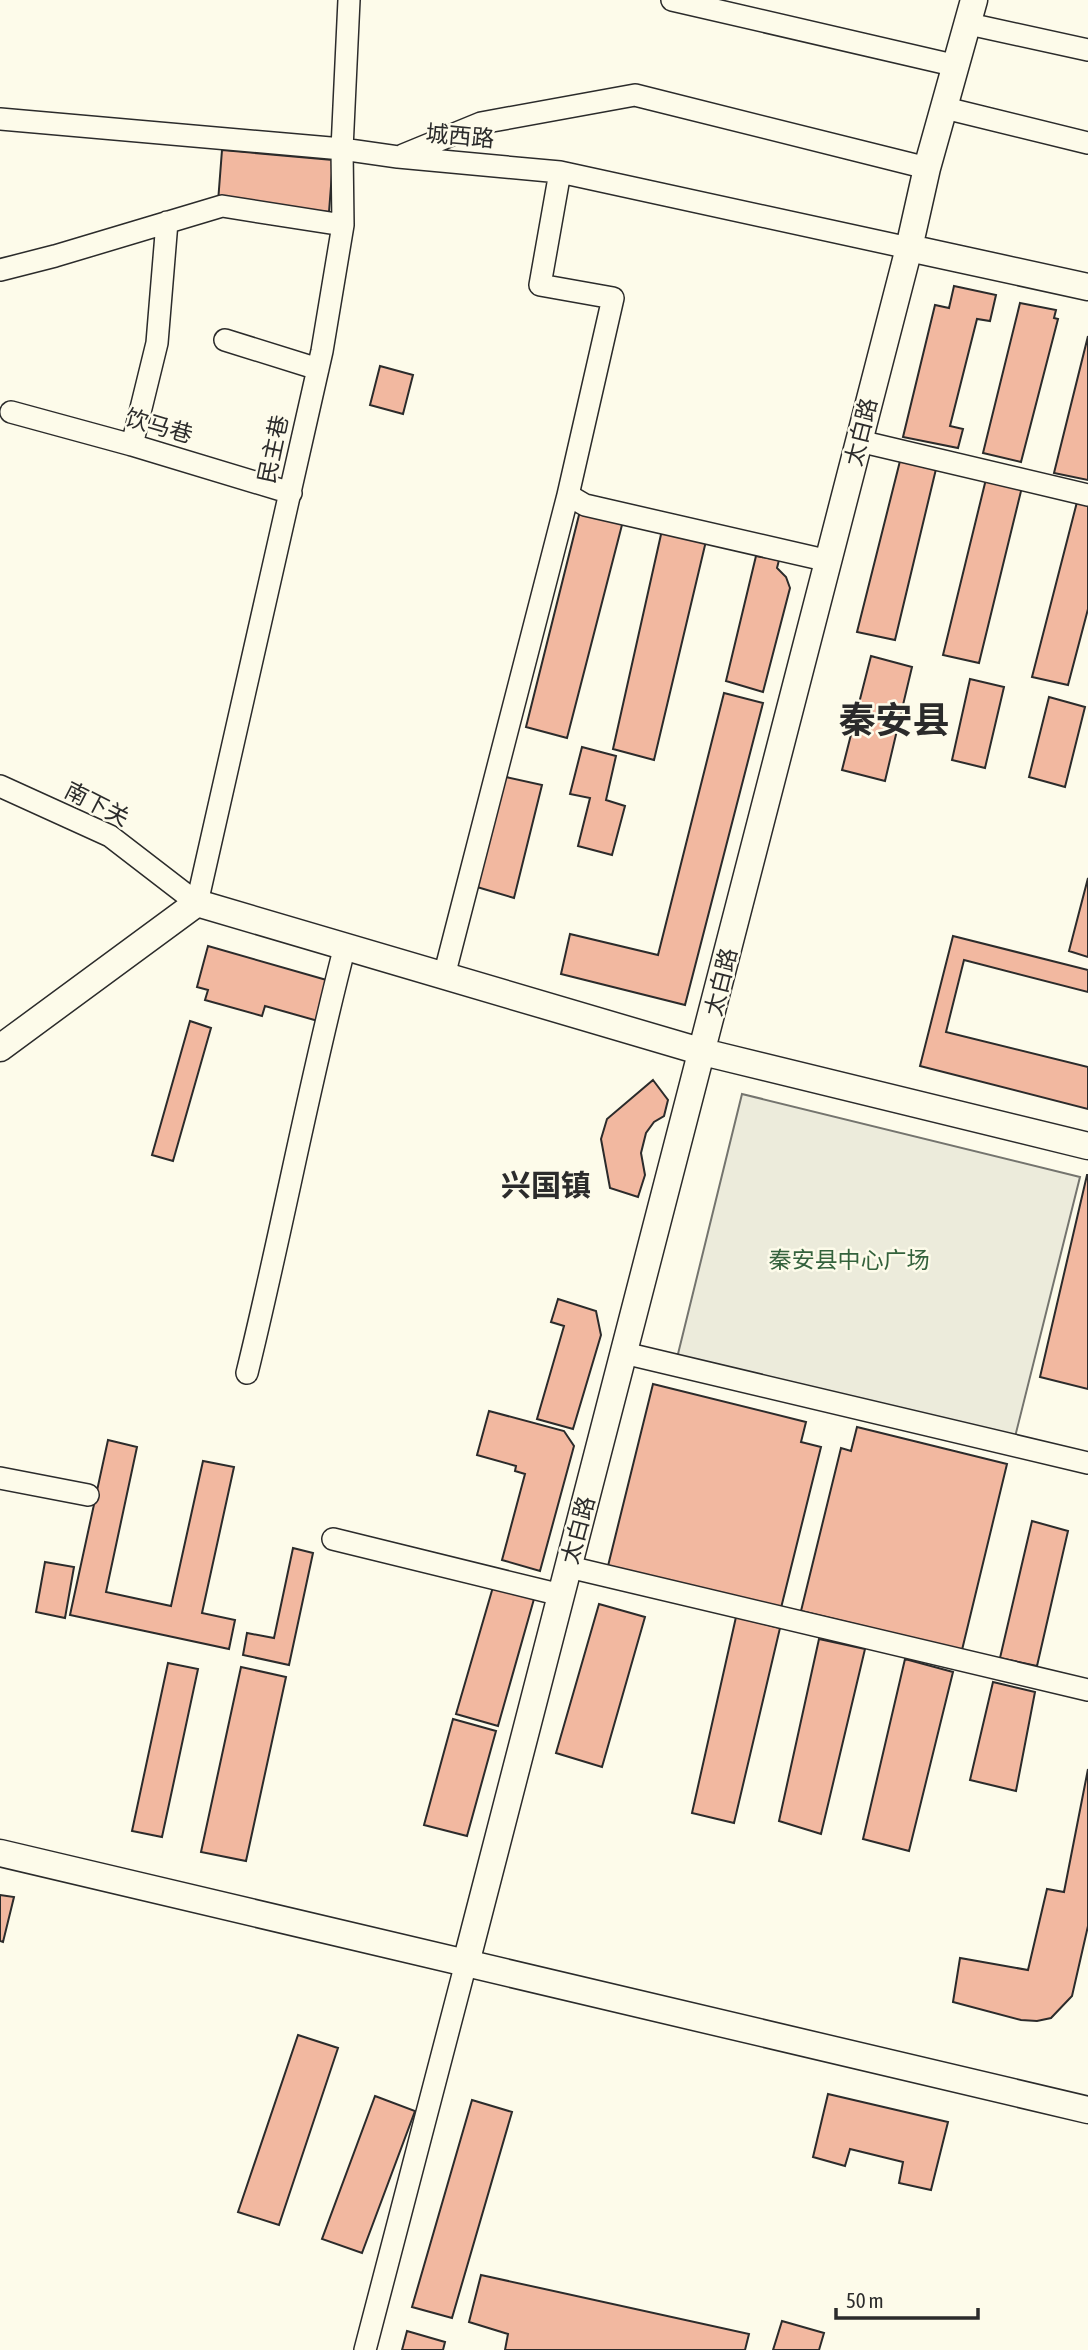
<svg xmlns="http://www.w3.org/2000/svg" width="1088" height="2350" font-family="'Asap Condensed','Noto Sans SC',sans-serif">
  <rect width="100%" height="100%" fill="#fdfbea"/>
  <path fill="#ecebdb" stroke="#74746e" stroke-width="2" d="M742,1094L1080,1177L1014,1441L677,1358Z"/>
  <path fill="#f2b8a0" stroke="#2b2b2b" stroke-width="2" d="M222,150L333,160L329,212L218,202Z
    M954,286L996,295L990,321L977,319L950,426L963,429L958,448L903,437L935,305L949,308Z
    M1020,303L1056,310L1054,318L1058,319L1021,462L983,453Z
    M1088,336V480L1054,473Z
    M380,366L413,375L403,414L370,405Z
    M900,461L936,469L895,640L857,632Z
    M986,479L1022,487L979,663L943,655Z
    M1077,502L1088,504V609L1068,685L1032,677Z
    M580,511L623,521L567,738L526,727Z
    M662,530L706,541L654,760L613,749Z
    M756,556L779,560L777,568L786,577L790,588L763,692L726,681Z
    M871,656L912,667L885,781L842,770Z
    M970,679L1004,687L985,768L952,760Z
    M724,693L763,703L685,1005L561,974L570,934L658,955Z
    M1049,697L1085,707L1065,787L1029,777Z
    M582,747L616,756L606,800L625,806L612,855L578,846L590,798L570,794Z
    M506,777L542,785L514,898L477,887Z
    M1088,878V957L1069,951Z
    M953,936L1088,970V992L964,960L946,1032L1088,1067V1109L920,1066Z
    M208,946L330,981L318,1021L265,1006L262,1016L205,1000L208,990L197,987Z
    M190,1021L211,1028L173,1161L152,1155Z
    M653,1080L668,1100L664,1116L654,1122L646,1133L641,1153L645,1175L638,1197L610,1188L601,1139L607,1119Z
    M1087,1175H1088V1389L1040,1377Z
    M558,1299L596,1311L601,1335L573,1429L537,1419L564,1326L551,1322Z
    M653,1384L806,1422L801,1442L821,1447L780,1612L607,1570Z
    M489,1411L564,1431L574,1446L540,1571L502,1560L525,1474L515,1471L516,1466L477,1455Z
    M857,1427L1007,1464L962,1650L801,1611L841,1448L851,1451Z
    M108,1440L137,1447L106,1592L171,1606L203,1461L234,1467L202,1613L235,1620L229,1649L70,1615Z
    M1032,1521L1068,1531L1037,1666L1000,1658Z
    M293,1548L313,1553L289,1665L243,1655L247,1633L274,1638Z
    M45,1562L74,1567L65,1618L36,1612Z
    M493,1587L534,1599L498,1726L456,1714Z
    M599,1604L645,1617L602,1767L556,1753Z
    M736,1617L780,1628L734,1823L692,1813Z
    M819,1639L865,1649L821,1834L779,1821Z
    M905,1659L953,1672L909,1851L863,1839Z
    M168,1663L198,1669L162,1837L132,1831Z
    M241,1667L286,1677L246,1861L201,1852Z
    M993,1682L1035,1692L1016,1791L970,1780Z
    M453,1719L496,1731L467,1836L424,1825Z
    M1088,1769V1926L1072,1996L1051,2018L1037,2021L1021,2020L953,2002L960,1958L1028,1970L1047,1889L1064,1892Z
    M0,1895L14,1897L3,1942L0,1941Z
    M298,2035L338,2048L279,2225L238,2212Z
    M828,2094L948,2122L931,2190L899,2183L903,2162L850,2149L845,2166L813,2157Z
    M375,2096L415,2111L362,2253L322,2239Z
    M472,2100L512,2112L452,2318L412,2307Z
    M481,2275L749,2334L745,2350H505L508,2334L469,2322Z
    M782,2321L824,2333L819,2350H773Z
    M407,2331L445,2342L443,2350H402Z"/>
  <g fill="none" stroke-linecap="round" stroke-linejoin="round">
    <defs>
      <path id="minor" d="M672,0L957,66
        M969,24L1088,50
        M945,108L1088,143
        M0,119L342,149L398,157L560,172L909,248
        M403,155L481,123L635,95L927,168
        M560,172L540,285L613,298L568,495L585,505L829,561
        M0,270L55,256L222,206L343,225
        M225,340L318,369
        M11,412L132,445L291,493
        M859,441L1088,495
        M132,445L157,343L167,222
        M0,786L110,836L197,903L322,351L343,225L342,149L349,0
        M444,976L568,495
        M624,1353L1088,1463
        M247,1373C282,1231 308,1088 345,946
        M0,1478L88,1495
        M333,1539L561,1595
        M569,1567L1088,1690
        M365,2350L466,1963"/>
      <path id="major" d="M909,248L1088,287
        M0,1048L197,903L703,1052L1088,1146
        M0,1853L1088,2110
        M466,1963L909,248L927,168L974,0"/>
    </defs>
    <use href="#minor" stroke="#2b2b2b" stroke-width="24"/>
    <use href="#major" stroke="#2b2b2b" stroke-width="29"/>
    <use href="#minor" stroke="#fdfbea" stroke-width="21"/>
    <use href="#major" stroke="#fdfbea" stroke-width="26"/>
  </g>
  <g text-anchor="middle" stroke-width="5" stroke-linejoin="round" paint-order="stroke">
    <g font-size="23" fill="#2b2b2b" stroke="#fdfbea">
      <text transform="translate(460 136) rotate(5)" y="8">城西路</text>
      <text transform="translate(159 426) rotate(16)" y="8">饮马巷</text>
      <text transform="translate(861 432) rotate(-76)" y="8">太白路</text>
      <text transform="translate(273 449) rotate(-78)" y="8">民主巷</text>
      <text transform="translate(97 804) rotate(27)" y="8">南下关</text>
      <text transform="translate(721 982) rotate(-76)" y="8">太白路</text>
      <text transform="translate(578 1530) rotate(-75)" y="8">太白路</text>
    </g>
    <g font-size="23" fill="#34623c" stroke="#fdfbea">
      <text x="849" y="1268">秦安县中心广场</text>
    </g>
    <g font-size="30" font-weight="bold" fill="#2b2b2b" stroke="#fdfbea">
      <text x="546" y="1196">兴国镇</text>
    </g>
    <g font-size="37" font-weight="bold" fill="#2b2b2b" stroke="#fdfbea">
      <text x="894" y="733">秦安县</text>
    </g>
  </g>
  <path d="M836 2308v10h142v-10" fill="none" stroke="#2b2b2b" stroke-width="3.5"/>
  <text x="846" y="2308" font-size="21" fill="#2b2b2b" stroke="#fdfbea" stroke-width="5" paint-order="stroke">50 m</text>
</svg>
